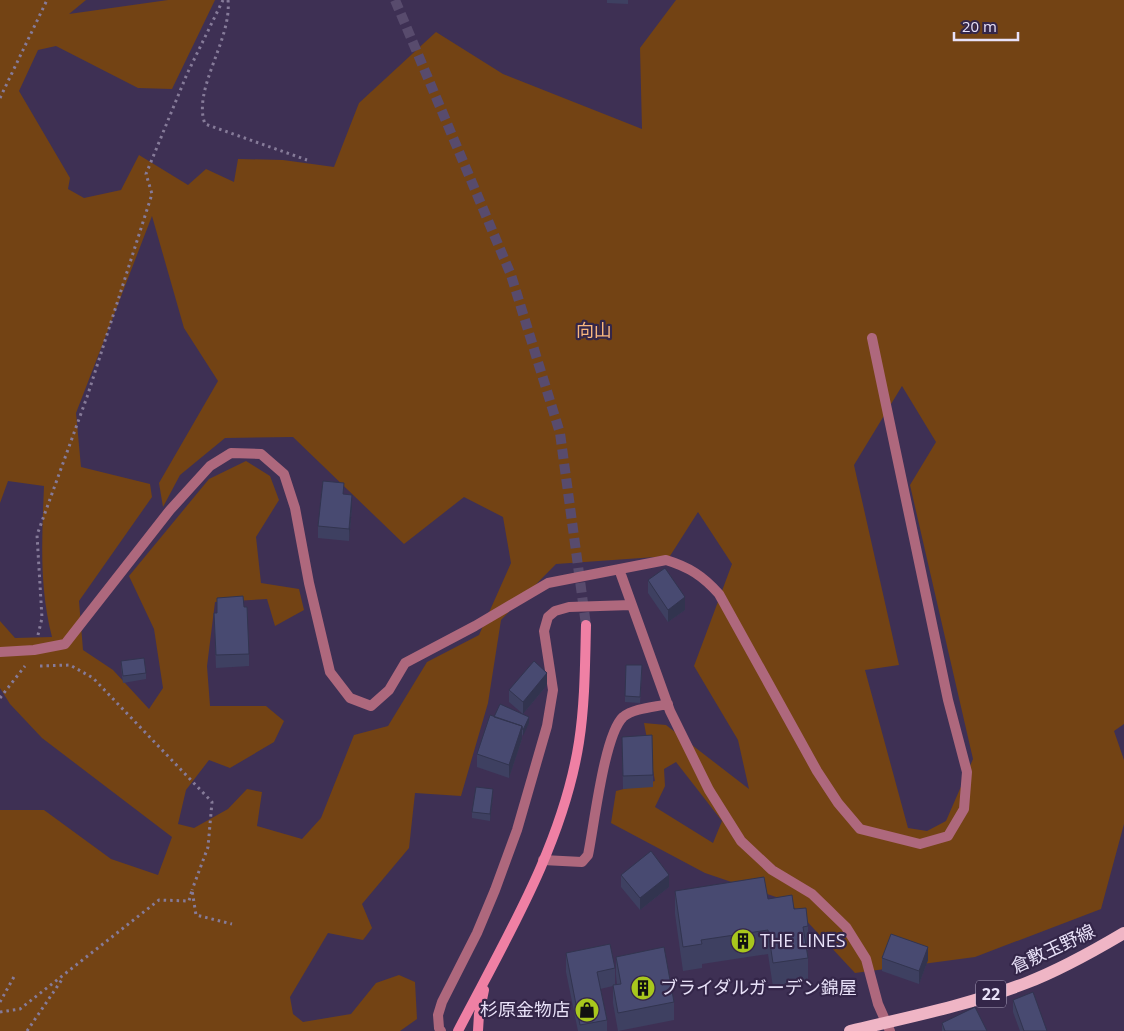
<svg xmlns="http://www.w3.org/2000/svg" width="1124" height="1031" font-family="'Open Sans','Noto Sans JP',sans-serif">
  <rect width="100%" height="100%" fill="#3e3054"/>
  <path fill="#734314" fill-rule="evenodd" d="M0,0H86L69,14L168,0H215L172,89L138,88L56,46L38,50L19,91L70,178L68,189L84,198L121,190L139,155L188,185L206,169L234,182L238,159L283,160L334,167L359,103L436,32L503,74L642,129L640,48L676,0H1124V724L1114,731L1124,760V824L1101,909L975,957L855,973L788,901L705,873L611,823L616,791L655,781L644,723L666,725L749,789L738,740L694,666L732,564L698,512L670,556L556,564L501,620L488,703L461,796L415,793L409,848L362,904L372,928L363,940L328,933L290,997L293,1014L303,1022L351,1014L376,983L399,975L415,982L417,1019L400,1031H0V810H44L111,859L158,875L172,837L42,738L10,704L0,688V621L15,638L52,637C39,586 42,538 44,486L8,481L0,503ZM152,216L184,328L218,381L159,483L163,507L180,475L225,438L293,437L404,544L464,497L503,517L511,563L479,635L427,662L388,726L354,735L321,818L302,839L257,826L262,792L247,789L228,809L194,828L178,824L186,790L209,760L230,768L274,742L284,721L266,706H210L207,666L215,602L267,599L275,626L304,610L299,589L261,583L256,537L279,500L270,476L246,461L209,479L129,576L154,629L163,688L149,709L113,670L83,650L79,601L152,497L150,484L81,467L76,413ZM902,386L936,442L910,485L973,759L946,821L927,831L908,828L865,670L899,665L854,465ZM676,762L722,821L713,843L655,807L665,786L664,769Z"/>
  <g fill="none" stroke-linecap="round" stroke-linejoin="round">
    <path stroke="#584b6d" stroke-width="10" stroke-dasharray="10 5" stroke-linecap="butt" d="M395,0L511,275L560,433L586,625"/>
    <path stroke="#867b99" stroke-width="3" stroke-dasharray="2.5 4" stroke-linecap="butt" d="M228,0C232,40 192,89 205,124L307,160
      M0,98L47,0
      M38,635L42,618L37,535L87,397L152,194L146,174L187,74L223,0
      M40,666L70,665L93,678L212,802L208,847L192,890
      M0,698L25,666
      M0,1002L15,975
      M0,1012L20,1009L159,900L189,901L192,890L196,915L232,924
      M27,1031L63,978"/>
    <path stroke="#ae687d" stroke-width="10" d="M619,569L670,711L709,790L741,841L772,870L812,894L846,927L866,959L878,1004L890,1031
      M0,652L34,650L65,644L170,510L210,466L231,453L261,454L284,474L295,508L309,583L330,672L350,698L371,706L389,690L405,663L475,626L548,583L666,560C689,567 703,576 719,594L817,771L838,803L860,829L920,844L948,836L964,809L967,772L948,700L872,338
      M543,860L582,862L588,855C594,827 604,735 623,717C634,708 655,707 668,704
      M441,1031L439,1028L438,1015L442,1002L477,933L495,890L517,830L547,726L553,690L544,631L548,617L555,611L569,607L631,605"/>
    <path stroke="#ef80a4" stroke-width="10" d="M458,1031C505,940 563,845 579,742C585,703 585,664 586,625
      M478,1031L479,1014L484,990"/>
    <path stroke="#efb5c5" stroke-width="12" d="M850,1031C909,1017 969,1005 1026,983C1060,970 1092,952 1124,933"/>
  </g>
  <path fill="#3e4061" d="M607,0H628V4L607,3Z
    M344,494L352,507L349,541L318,538V526Z
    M648,580L685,610L668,622L648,593Z
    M217,598L244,607L249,654V666L216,668L214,613H217Z
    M121,661L146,673V679L123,683L121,667Z
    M642,672L640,703L625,702V696Z
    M547,685L523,714L509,702V690Z
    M529,723L522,736V739L509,778L477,767V754Z
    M622,737L653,775V787L623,789Z
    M493,796L490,821L472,818V812Z
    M621,875L669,887L640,910L621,887Z
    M675,891L768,899L808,926V950H807L808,958V981L773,987L768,954L702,964V968L683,971L675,914Z
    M566,953L615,968V985L617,984L616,975V957L674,1002V1020L618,1031L613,1003V986L600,989L607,1020V1031H578L566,972Z
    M882,958L928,960L919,984L882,971Z
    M1013,1000L1047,1031H1020L1013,1012Z
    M942,1023L987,1031H942Z"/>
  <path fill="#32344f" d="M352,495V507L349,541V529Z
    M685,597V610L668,622V610Z
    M547,673V685L523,714V702Z
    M529,717V723L523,736V730Z
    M522,726V739L509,778V765Z
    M493,789V796L490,821V814Z
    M669,875V887L640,910V898Z
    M928,947V960L919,984V971Z"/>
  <path fill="#484a71" stroke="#32344f" d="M323,481L344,483L343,494L352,495L349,529L318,526Z
    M665,568L685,597L668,610L648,580Z
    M243,596L244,607H247L249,654L216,655L214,613H217V598Z
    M144,658L146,673L123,676L121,661Z
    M534,661L547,673L523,702L509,690Z
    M626,665H642L640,697L625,696Z
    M500,704L529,717L523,730L522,726L494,717Z
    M490,715L522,726L509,765L477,754Z
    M652,735L653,775L623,776L622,737Z
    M476,787L493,789L490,814L472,812Z
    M651,851L669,875L640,898L621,875Z
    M764,877L768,899L792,895L794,909L806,908L808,926L803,927L808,958L773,963L768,930L701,940L702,944L683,947L675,891Z
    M891,934L928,947L919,971L882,958Z
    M610,944L615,968L597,972L607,1020L580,1025L566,953Z
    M664,947L674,1002L618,1013L613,985L621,984L616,957Z
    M1033,992L1047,1031H1024L1013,1000Z
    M975,1007L987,1031H945L942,1023Z"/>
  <defs>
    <symbol id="building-disc" viewBox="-11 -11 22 22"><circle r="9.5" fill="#a8c71d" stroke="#342649"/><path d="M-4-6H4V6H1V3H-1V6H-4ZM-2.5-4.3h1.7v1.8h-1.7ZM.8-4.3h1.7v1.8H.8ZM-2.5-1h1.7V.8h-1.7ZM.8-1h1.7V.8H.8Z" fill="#111"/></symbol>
    <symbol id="shop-disc" viewBox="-11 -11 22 22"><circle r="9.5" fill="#a8c71d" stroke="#342649"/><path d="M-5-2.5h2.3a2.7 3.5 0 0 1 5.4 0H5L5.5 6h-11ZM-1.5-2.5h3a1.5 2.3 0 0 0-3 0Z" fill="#111"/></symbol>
  </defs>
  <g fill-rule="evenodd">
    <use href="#building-disc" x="729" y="927" width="28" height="28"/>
    <use href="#building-disc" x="629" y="974" width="28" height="28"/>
    <use href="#shop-disc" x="573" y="996" width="28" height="28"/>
  </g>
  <g text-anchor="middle" stroke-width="4.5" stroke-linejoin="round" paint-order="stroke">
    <rect fill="#342649" stroke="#b2a9c4" stroke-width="1" x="976" y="980.5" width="30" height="27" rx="4"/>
    <g font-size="16" font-weight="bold" fill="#e8e1f8">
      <text x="991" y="1000">22</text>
    </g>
    <g font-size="18" fill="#f9b77f" stroke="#342649">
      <text x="594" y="337">向山</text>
    </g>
    <g font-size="18" fill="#e8e1f8" stroke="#342649" text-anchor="start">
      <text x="760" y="947">THE LINES</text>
      <text x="660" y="994">ブライダルガーデン錦屋</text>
      <text x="570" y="1016" text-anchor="end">杉原金物店</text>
    </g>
    <g font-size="18" fill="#e8e1f8" stroke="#342649">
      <text transform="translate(1053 949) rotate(-25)" y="6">倉敷玉野線</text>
    </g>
  </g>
  <path d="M954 32v8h64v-8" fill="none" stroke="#e8e1f8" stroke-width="2.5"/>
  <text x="962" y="32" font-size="15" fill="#e8e1f8" stroke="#342649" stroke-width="4" paint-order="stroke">20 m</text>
</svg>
